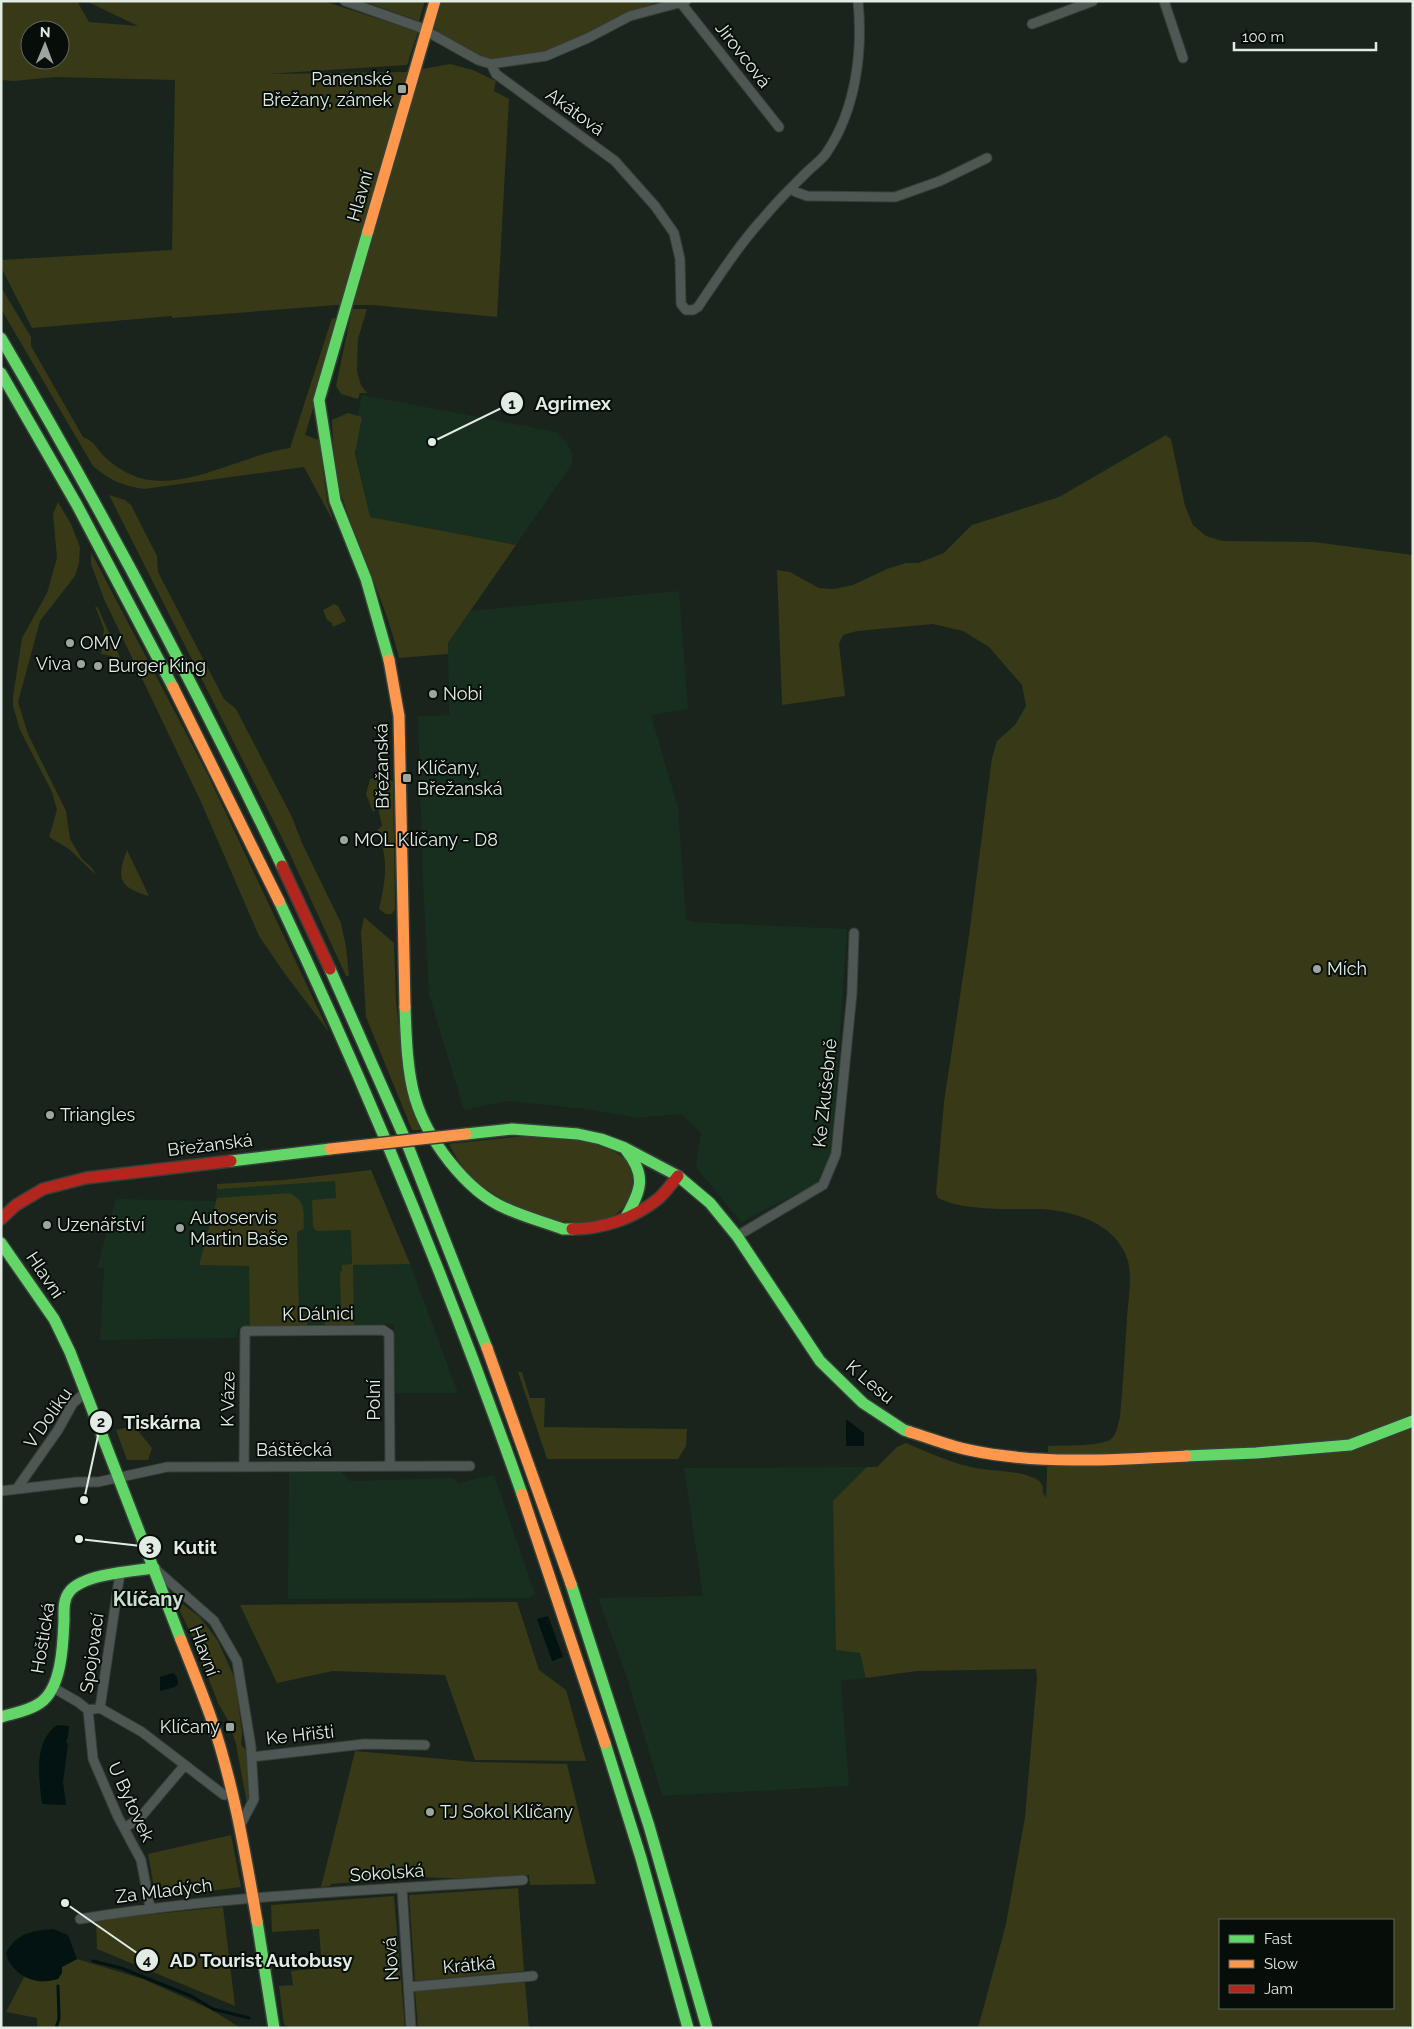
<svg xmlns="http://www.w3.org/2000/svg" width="1414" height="2029" font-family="Raleway,sans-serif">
  <rect width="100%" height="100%" fill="#19241c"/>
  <path fill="#182f1f" d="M362,395L556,432L567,443L572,453V464L516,545L369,517L353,438Z
    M679,591L688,709L651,715L678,808L686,919L691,922L847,929L832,1151L820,1182L741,1222L696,1167L701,1133L681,1114L635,1118L594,1110L507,1101L464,1110L429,994L423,882L418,716L449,715L448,643L470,611Z
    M371,1170L410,1264L458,1393H395L394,1324L238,1328L237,1338L100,1340L104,1268H97L116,1199L216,1201L217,1184L284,1180Z
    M877,1467H971L1027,1475L1039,1479L1043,1486L1047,1499L917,1671L841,1681L849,1786L662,1796L627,1677L598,1598L703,1596L684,1468Z
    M289,1471H340L350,1481L453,1478L457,1481V1483L494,1475L535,1594L529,1598L288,1599Z"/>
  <path fill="#373917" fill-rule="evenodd" d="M1,1H77L89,22L138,26L86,1H324L418,32L407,65L267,74L406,72L450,64L473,70L496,81L494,91L509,99L497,317L372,305H337L172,318V316L32,328L1,267V260L172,250L175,80L55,77L14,81L1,80ZM30,30H60V60H30Z
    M363,1H425L419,21Z
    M442,1H658L557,48L497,61L478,58L433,28Z
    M1,287L31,337V346L83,437C94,441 95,446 102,454C111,464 125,473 137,477C183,493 244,454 290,448L332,318L340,320L305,435L319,440L327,501L334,523L304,467L144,489C123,486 109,480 93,466L1,309Z
    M352,309H367L358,339L357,371L361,385L367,393H360L358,399L341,394L336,386Z
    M348,413L362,417L355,453L370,517L516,545L448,643V654L399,658C386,603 360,553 343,500C335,474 333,447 332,420Z
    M1166,435L1171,439L1185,506L1193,525L1206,536L1222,541L1314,542L1413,555V2028H978L1006,1924L1025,1817L1037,1678L1036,1669L917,1671L866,1678L860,1653L836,1650L833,1501L867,1467H877L897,1447L906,1443C927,1452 949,1462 971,1467C992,1473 1031,1468 1043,1486L1042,1492L1046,1498L1048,1446C1062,1445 1100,1447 1111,1439C1117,1434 1118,1424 1120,1417C1123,1384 1125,1351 1127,1318C1128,1301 1133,1275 1127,1258C1115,1223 1072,1210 1039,1209C1010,1209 963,1211 938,1198L936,1193L944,1102L968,943L992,758L997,741L1015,725L1026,706L1022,685L989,647L963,631L933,624L857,631L843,635L839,644L845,696L782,705L777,570L790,572L819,588L834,589L853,585L887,569L906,563H918L944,553L972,525L1059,497ZM1220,1920H1393V2008H1220Z
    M109,495L125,500L131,505L157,556L158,572L224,699L236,709L292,817L302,843L341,923L346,947L349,976H346L289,852Z
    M58,502L71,524L80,547L79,563L75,576L40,621L18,702L28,734L66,811L70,839L82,859L92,868L96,875L69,849L49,837L57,810L52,792L20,730L13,706V697L22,638L47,593L57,558L53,514Z
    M91,552L207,773L329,1032L285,974L259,936L201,802L104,599L91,564Z
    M334,604L338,606L346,621L333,627L332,623L327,620L323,610Z
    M95,606L98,608L120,658L101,654L104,629Z
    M379,777H387L393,782L395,909L392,914H386L379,909C386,877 389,861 377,830L382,826L378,807L373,812L366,794L370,779Z
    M127,850L149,896C119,887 116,879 127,850Z
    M364,917L394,943L396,1002L403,1062L423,1130H412L366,1017L361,932Z
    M515,1137C545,1137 643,1136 632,1186C629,1199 625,1210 612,1216C571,1232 524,1215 491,1192C485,1188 477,1184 472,1178C463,1169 455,1156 449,1144Z
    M371,1170L410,1264L353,1265L354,1326L325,1327L324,1314L341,1313L340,1272L342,1271V1265L352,1264L351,1230L317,1231L313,1227L312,1200L336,1198L335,1181L219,1189L217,1188V1184L284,1180Z
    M289,1193C307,1201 303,1212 304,1229L297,1232L299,1314L307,1315V1327L250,1328L249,1266L199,1265L217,1198Z
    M518,1372H522L530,1398H545L544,1427L687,1429L686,1446L678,1459H547Z
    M134,1426L152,1448L148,1460H127L116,1430Z
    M173,1597L200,1617L218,1641L235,1679L242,1733L241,1745L246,1750L249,1802L247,1804L236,1744L229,1722L218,1703L193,1638Z
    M517,1602L539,1670L566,1690L586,1761L475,1760L445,1675L333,1671L277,1683L240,1605Z
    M355,1751L475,1762L567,1764L596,1884L530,1885L529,1875L473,1879L390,1876L389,1879L331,1884L330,1886L321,1887Z
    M231,1835L241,1887L156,1898L148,1854Z
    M518,1888L524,1971L415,1981L409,1895Z
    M394,1896L405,2028H292L284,2025L279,1986L293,1985L291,1971L322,1968L319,1929L272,1932L271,1905Z
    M223,1907L235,2006L97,1949L96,1920Z
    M77,1959L143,1979L210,2009L241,2028H37V2018L6,2012L24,1977L41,1982L68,1963Z
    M525,1982L529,2028H418L415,1991Z"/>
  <path fill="#021312" d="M846,1419L864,1433V1446H846Z
    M548,1616L563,1657L552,1661L537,1619Z
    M173,1673L177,1677L178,1684L175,1687L160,1691V1677Z
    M57,1725L69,1726L68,1736L66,1742L68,1744L63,1782L66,1805L42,1804C39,1778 33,1743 57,1725Z
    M53,1929L68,1935L77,1959L62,1967V1973L58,1979C53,1980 47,1982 42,1981C25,1981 9,1968 6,1953C17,1933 31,1931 53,1929Z"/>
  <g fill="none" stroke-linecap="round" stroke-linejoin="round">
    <path stroke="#021312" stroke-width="3" d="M93,1961L121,1968L191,1996L213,2009L249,2018
      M56,2028L59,2019L58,1986"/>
    <defs>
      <path id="street" d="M345,1L419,27L478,60L491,64L546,56L588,38L630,16L686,1
        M1164,1L1183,58
        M681,3L779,127
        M1032,24L1093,1
        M491,64L496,74L615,161L655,206L674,233L680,259L681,304L686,310H693L698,307C719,276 740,243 766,215C779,199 794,185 808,171C814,165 823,159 827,152C856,109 863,51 858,1
        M792,188L796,192L807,196L895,197L940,181L987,158
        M737,1236L823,1185L836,1154L852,993L854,933
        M244,1467L245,1331L383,1330L389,1334L390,1466
        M18,1487L58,1430L73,1403L86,1392
        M1,1491L77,1482H98L167,1467L470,1466
        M155,1569L214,1621L237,1661L251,1747L254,1799L240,1826
        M52,1687L78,1702L88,1710L100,1708L142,1732L224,1795L233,1794
        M100,1708L120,1573
        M88,1710L93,1759L118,1817L141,1860L150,1907
        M252,1757L364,1744L425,1745
        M124,1828L139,1819L184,1766
        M402,1888L411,2028
        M80,1919C226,1895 376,1890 523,1880
        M409,1987L533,1976"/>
      <path id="fast" d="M368,231L319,400L335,501L366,579L389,660
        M1,338C102,510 195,686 282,866
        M1,373L77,505L173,687
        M279,901C370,1094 451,1292 522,1494
        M330,969L406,1141L487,1348
        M405,1007C406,1035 407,1071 415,1098C427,1139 466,1191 505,1208C524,1217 544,1222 563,1229H572
        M466,1134L512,1129L578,1134L601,1139L625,1148L678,1176L710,1203L737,1236L820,1361L863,1403L904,1430L910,1432
        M626,1150C647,1176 641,1190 626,1217
        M231,1161L330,1149
        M1,1243L54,1319L70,1352L181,1640
        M1186,1456L1256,1453L1350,1445L1413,1421
        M571,1584L649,1826L707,2028
        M1,1717C14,1713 29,1711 40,1703C62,1688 63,1644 64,1620C64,1610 63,1599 70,1591C84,1574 133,1571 154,1568
        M605,1743L641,1858L688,2028
        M257,1921L274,2028"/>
      <path id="slow" d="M368,231L435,1
        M389,660L399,716L405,1007
        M173,687L279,901
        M487,1348L571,1584
        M910,1432C930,1438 949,1446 969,1450C1039,1465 1115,1460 1186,1456
        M522,1494L605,1743
        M181,1640C191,1665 201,1690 210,1715C233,1781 245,1852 257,1921"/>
      <path id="jam" d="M282,866L330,969
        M1,1219L16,1205L43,1189L86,1178L231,1161
        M572,1229C602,1229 633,1219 658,1199C665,1193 672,1183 678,1176"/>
    </defs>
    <use href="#street" stroke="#363f39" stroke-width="11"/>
    <use href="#fast" stroke="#363f39" stroke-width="14"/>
    <use href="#slow" stroke="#363f39" stroke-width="14"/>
    <use href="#jam" stroke="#363f39" stroke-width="14"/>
    <use href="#street" stroke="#4e5753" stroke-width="9"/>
    <use href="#fast" stroke="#63d668" stroke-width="11"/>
    <use href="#slow" stroke="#ff974d" stroke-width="11"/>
    <use href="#jam" stroke="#b3261e" stroke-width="11"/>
    <defs>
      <path id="slow-bridge" d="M330,1149L466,1134"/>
    </defs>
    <use href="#slow-bridge" stroke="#363f39" stroke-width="14" stroke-linecap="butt"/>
    <use href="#slow-bridge" stroke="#ff974d" stroke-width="11"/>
  </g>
  <g fill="#9ba79e" stroke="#070e09" stroke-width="2">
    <rect x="397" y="84" width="10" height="10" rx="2.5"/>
    <circle cx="70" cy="643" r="5"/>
    <circle cx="81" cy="664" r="5"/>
    <circle cx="98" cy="666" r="5"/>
    <circle cx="433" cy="694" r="5"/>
    <rect x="402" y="773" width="10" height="10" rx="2.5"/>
    <circle cx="344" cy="840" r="5"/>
    <circle cx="1317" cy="969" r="5"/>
    <circle cx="50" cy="1115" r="5"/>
    <circle cx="47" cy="1225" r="5"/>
    <circle cx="180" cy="1228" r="5"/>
    <rect x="225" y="1722" width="10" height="10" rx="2.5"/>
    <circle cx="430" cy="1812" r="5"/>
  </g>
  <g text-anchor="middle" stroke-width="4" stroke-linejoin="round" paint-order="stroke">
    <g font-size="18" fill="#e1ede4" stroke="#070e09">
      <text transform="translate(743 55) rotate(52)" y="6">Jirovcová</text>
      <text transform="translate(575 112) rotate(36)" y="6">Akátová</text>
      <text transform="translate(360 196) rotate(-74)" y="6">Hlavní</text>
      <text transform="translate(382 766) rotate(-91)" y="6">Břežanská</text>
      <text transform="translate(825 1093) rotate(-84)" y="6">Ke Zkušebně</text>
      <text transform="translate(210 1145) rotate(-7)" y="6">Břežanská</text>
      <text transform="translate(45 1275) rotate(56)" y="6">Hlavní</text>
      <text transform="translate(318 1314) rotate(-1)" y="6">K Dálnici</text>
      <text transform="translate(870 1382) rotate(40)" y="6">K Lesu</text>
      <text transform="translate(228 1399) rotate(-89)" y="6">K Váze</text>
      <text transform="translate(374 1400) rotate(-90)" y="6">Polní</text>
      <text transform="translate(48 1418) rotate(-55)" y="6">V Dolíku</text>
      <text x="294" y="1456">Báštěcká</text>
      <text transform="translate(43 1638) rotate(-81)" y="6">Hoštická</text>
      <text transform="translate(204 1651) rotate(69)" y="6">Hlavní</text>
      <text transform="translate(92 1653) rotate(-82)" y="6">Spojovací</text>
      <text transform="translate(300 1735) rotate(-6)" y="6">Ke Hřišti</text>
      <text transform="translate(131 1802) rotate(65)" y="6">U Bytovek</text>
      <text transform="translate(387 1873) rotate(-4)" y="6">Sokolská</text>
      <text transform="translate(164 1891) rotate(-7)" y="6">Za Mladých</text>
      <text transform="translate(391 1959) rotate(-94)" y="6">Nová</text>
      <text transform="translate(469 1965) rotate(-5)" y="6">Krátká</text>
    </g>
    <g font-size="18" fill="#e1ede4" stroke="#070e09" text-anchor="start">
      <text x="392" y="85" text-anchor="end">Panenské<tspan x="392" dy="21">Břežany, zámek</tspan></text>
      <text x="80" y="649">OMV</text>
      <text x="71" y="670" text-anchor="end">Viva</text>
      <text x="108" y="672">Burger King</text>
      <text x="443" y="700">Nobi</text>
      <text x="417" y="774">Klíčany,<tspan x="417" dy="21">Břežanská</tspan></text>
      <text x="354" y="846">MOL Klíčany - D8</text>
      <text x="1327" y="975">Mích</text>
      <text x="60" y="1121">Triangles</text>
      <text x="190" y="1224">Autoservis<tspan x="190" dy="21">Martin Baše</tspan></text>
      <text x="57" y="1231">Uzenářství</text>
      <text x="220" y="1733" text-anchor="end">Klíčany</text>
      <text x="440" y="1818">TJ Sokol Klíčany</text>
    </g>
    <g font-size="20" font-weight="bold" fill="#c9e1cf" stroke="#070e09">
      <text x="148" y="1606">Klíčany</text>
    </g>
  </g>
  <path fill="none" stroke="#e1ede4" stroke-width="2" d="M432 442L512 403M84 1500L101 1422M79 1539L150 1547M65 1903L147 1960"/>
  <g fill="#e1ede4" stroke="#070e09" stroke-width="2">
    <circle cx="432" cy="442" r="5"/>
    <circle cx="84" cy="1500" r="5"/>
    <circle cx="79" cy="1539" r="5"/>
    <circle cx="65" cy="1903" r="5"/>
    <circle cx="512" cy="403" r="12"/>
    <circle cx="101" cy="1422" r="12"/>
    <circle cx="150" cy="1547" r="12"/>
    <circle cx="147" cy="1960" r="12"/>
  </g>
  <g font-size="15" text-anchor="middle" font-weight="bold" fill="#111">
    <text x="512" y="409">1</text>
    <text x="101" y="1427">2</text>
    <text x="150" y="1552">3</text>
    <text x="147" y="1965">4</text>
  </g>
  <g font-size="19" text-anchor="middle" font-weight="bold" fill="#e1ede4" stroke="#070e09" stroke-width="4" stroke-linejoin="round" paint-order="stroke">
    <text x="573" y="410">Agrimex</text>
    <text x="162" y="1429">Tiskárna</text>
    <text x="195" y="1554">Kutit</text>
    <text x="261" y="1967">AD Tourist Autobusy</text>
  </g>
  <rect width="1414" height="2029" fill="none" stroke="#e1ede4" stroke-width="5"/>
  <rect x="1219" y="1919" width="175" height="90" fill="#070e09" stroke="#5e6761"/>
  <rect x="1229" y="1935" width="25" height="8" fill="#63d668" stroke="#5e6761"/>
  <text x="1264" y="1944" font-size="15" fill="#e1ede4">Fast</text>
  <rect x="1229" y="1960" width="25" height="8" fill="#ff974d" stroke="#5e6761"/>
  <text x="1264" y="1969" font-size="15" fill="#e1ede4">Slow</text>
  <rect x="1229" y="1985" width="25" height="8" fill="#b3261e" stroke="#5e6761"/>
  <text x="1264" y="1994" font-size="15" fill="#e1ede4">Jam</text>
  <g transform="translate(45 45) rotate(1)"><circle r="24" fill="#070e09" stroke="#5e6761"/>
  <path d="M0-4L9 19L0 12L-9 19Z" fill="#9ba79e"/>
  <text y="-8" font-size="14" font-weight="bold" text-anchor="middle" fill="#e1ede4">N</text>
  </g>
  <path d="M1234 42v8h142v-8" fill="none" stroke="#e1ede4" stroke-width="2.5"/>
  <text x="1242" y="42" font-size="15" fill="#e1ede4" stroke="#070e09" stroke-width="4" paint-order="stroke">100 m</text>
</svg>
